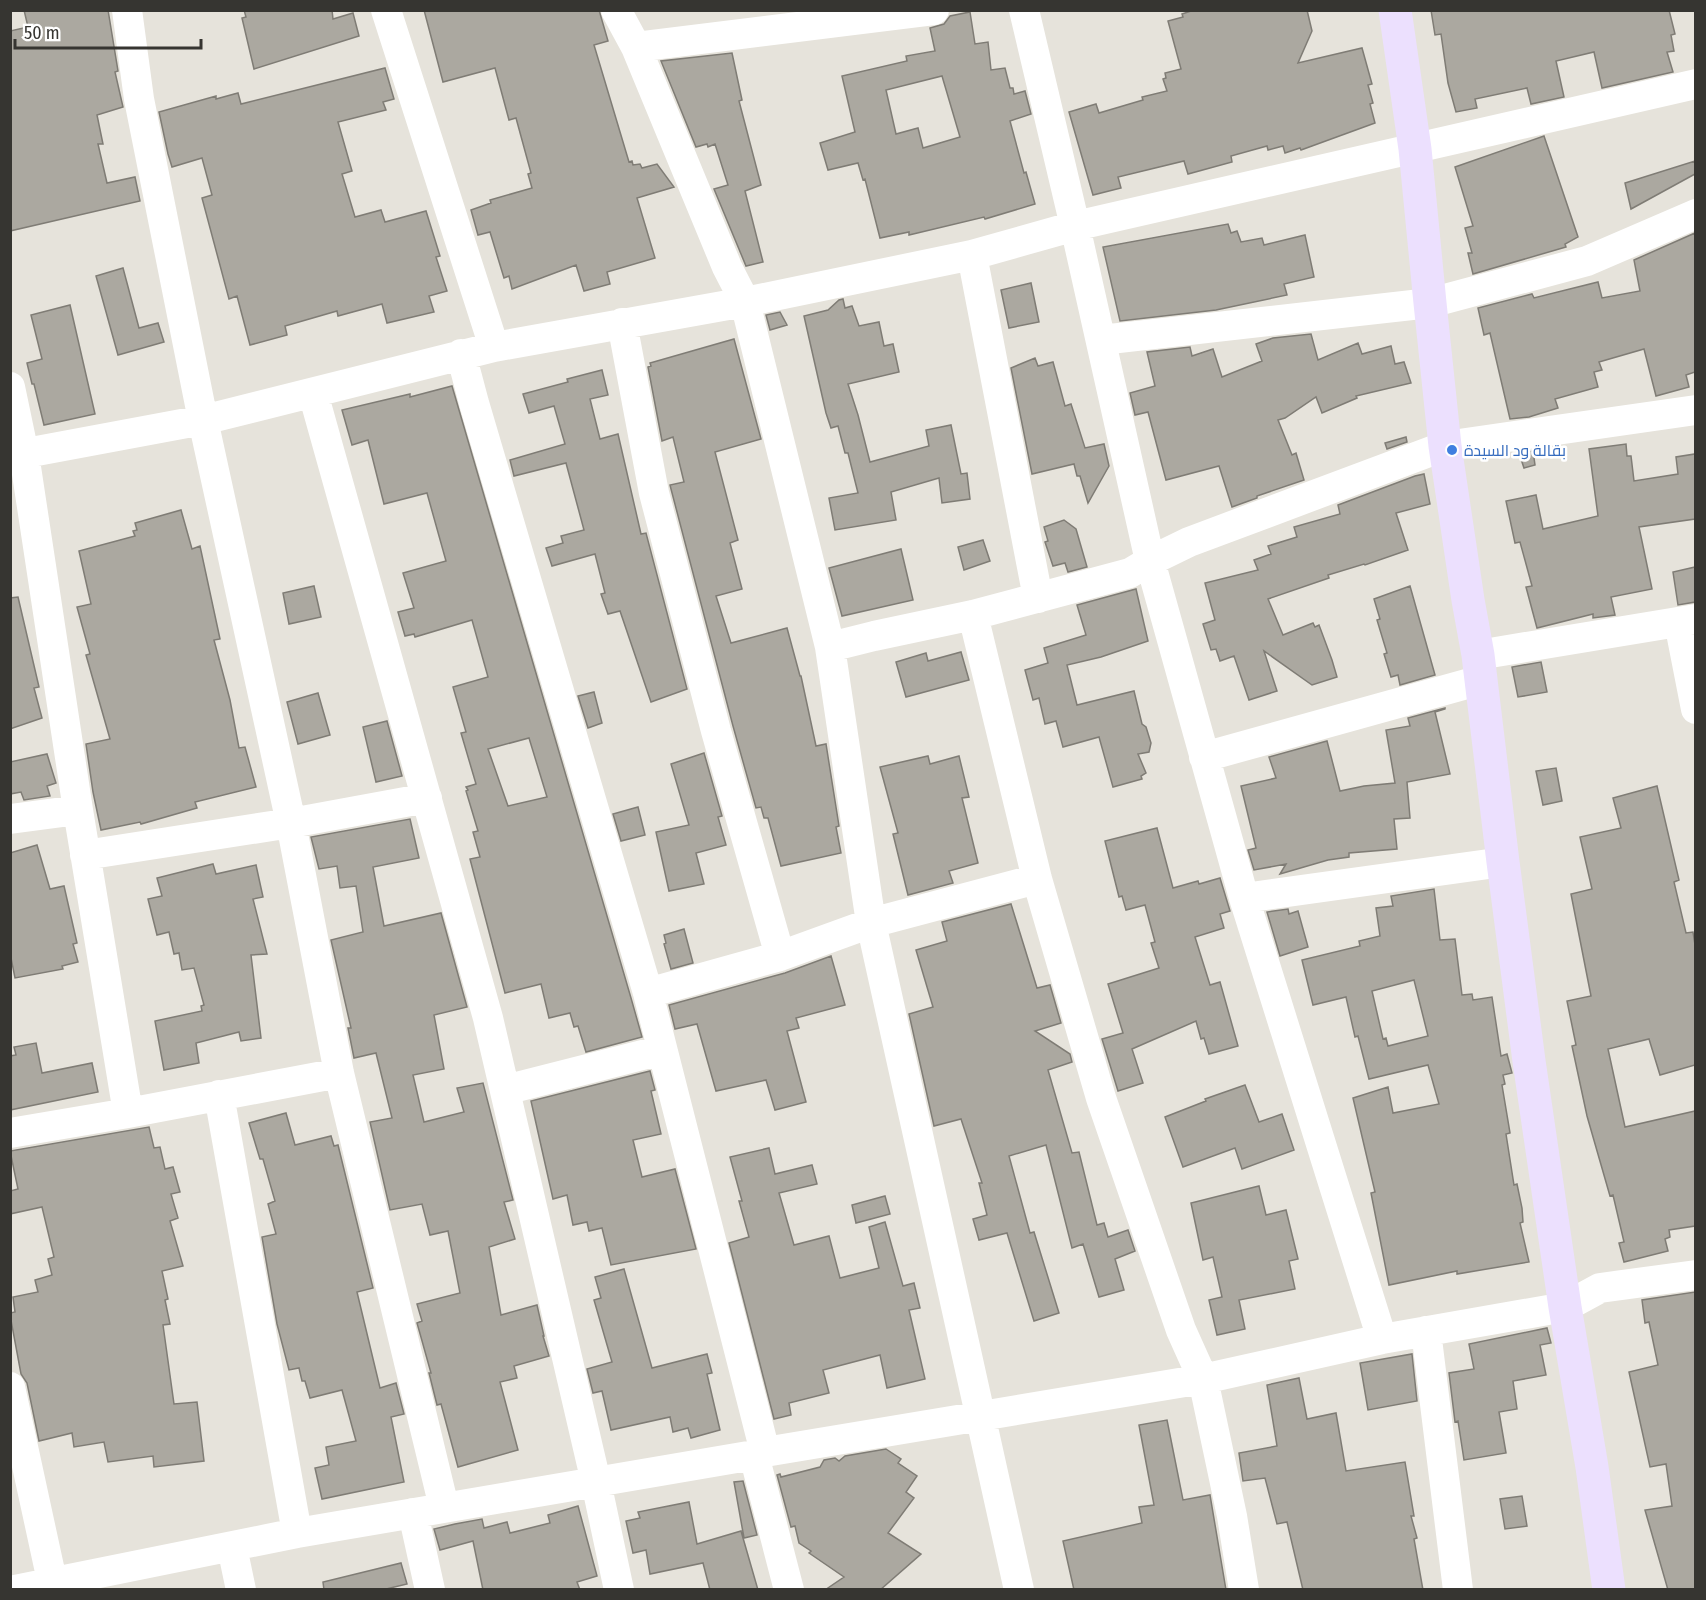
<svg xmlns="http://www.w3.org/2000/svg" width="1706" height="1600" font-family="'Fira Sans Condensed',Cairo,sans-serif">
  <rect width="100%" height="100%" fill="#e6e3db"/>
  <path fill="#aba8a0" stroke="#7f7c75" stroke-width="1.5" fill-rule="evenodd" d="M24,10H108L118,71L115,72L123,107L97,115L103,144H98L107,183L135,177L140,201L10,231V31L28,27Z
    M244,10H332L333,19L353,13L359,36L254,69L242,18L246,17Z
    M424,10H599L608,41L594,45L629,162L632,161L633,165L640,164L642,168L657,164L674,187L637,198L655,258L607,272L610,284L584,291L576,265L512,289L509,276L504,278L490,232L478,235L471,210L491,203L490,200L532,188L528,174L531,173L516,118L509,120L495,68L443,82Z
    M1194,10H1307L1312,31L1298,63L1362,48L1372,84L1368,85L1373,103L1370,104L1375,123L1301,150L1300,148L1285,153L1283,146L1268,150L1267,146L1231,156L1232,162L1188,174L1184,161L1118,177L1121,188L1093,195L1069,112L1096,104L1099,113L1143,100L1142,97L1167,91L1163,79L1166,78L1165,73L1181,69L1168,21L1183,17L1182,14Z
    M1431,10H1669L1675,34L1671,35L1674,51L1667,52L1673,72L1602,88L1594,52L1556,61L1564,97L1531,104L1527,88L1475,99L1477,108L1456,112L1448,83L1441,34L1435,35Z
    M970,12L975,44L988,42L991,70L1005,68L1010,88H1013L1014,94L1025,91L1031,114L1010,121L1024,173L1026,172L1035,204L985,219L984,217L909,235V232L880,238L865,179L863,180L858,163L828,170L820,143L855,132L842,76L907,61L906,56L935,51L930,28L944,24L950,16ZM942,76L960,137L923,148L918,128L896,134L886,90Z
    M732,53L742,100L739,101L761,185L745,191L763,262L746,266L714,189L728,185L715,144L708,147L707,144L696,147L661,61Z
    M385,68L394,99L383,102L386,110L338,122L352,171L342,174L355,217L381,210L385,222L426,211L440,256L436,257L447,291L429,296L434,312L387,323L382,304L338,316L337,311L285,326L287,335L250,345L237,296L229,299L202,198L212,195L202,158L172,167L168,154L159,112L216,96V99L238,93L241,104Z
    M1544,136L1578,237L1565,244L1566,247L1473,274L1468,253H1472L1465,228L1473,226L1455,167Z
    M1695,161V174L1631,209L1625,183Z
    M1228,224L1231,233L1237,231L1241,242L1262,238L1264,245L1305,235L1314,277L1284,284L1287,295L1216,310L1120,321L1103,247Z
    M1695,233V372L1686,375L1689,387L1656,396L1644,349L1599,362L1602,370L1594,372L1598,387L1555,399L1558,408L1529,417L1510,419L1490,333L1484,335L1478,308L1532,294L1534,298L1598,282L1602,298L1640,291L1634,260Z
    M123,268L139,328L158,323L164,342L118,355L96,276Z
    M1031,283L1039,322L1009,328L1001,290Z
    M843,299L845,308L852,306L859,326L879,322L884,346L893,344L899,372L848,384L858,415L870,462L929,446L926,430L951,425L961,474L967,473L970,499L942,503L939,478L891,492L896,520L835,530L829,498L858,493L848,453H845L838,426L831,428L826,413L804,316L828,310L839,300Z
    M70,305L95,414L44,425L34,384H32L27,363L42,359L31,315Z
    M780,312L787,325L770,330L766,315Z
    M1311,334L1318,360L1358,343L1362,354L1391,346L1395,364L1404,362L1411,383L1356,396L1357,398L1322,413L1316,397L1285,418L1278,420L1292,455L1296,453L1304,480L1257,496V498L1232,507L1219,466L1166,480L1148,412L1135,415L1130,393L1155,386L1147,352L1190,347L1192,356L1213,349L1222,377L1262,361L1256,344L1273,338Z
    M734,339L761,439L715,452L738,540L730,543L742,589L716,596L731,643L787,628L800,676H801L816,746L826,744L839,826L836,827L841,853L781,866L768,818H764L761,807L756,808L733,726L671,489L670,485L684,482L673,437L662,441L648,367L651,366L650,363Z
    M1035,358L1038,366L1053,362L1065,406L1071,404L1085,448L1104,444L1109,466L1088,503L1080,476H1077L1074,464L1032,474L1011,368Z
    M602,370L608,395L590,399L600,439L618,434L641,534L646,533L687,689L651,702L620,611L608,614L601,594L605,593L595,554L552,566L546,548L563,543L561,536L584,530L566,463L514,476L510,460L565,444L554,406L529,413L523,394L568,382L567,379Z
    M452,386L631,998L642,1037L586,1052L578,1026L574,1027L570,1013L549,1018L541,984L505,993L470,859L480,857L473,832L478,831L466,791L468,790L466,787L476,784L461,733L466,732L453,687L488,677L472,620L415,637L414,634L405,636L398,612L414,608L403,573L446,561L427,493L384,504L368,440L352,445L342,410L410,394V397ZM529,738L547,797L508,806L488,749Z
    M1406,437L1407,442L1387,449L1385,443Z
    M1626,444L1627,456H1631L1634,481L1678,474L1676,457L1695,454V519L1639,527L1652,589L1611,597L1615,615L1593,618V614L1537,628L1526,587L1532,586L1520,542L1515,543L1506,501L1536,495L1543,529L1598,516L1589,449Z
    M1533,451L1535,465L1524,468L1519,453Z
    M1424,474L1430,504L1396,513L1408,550L1365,565L1364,564L1328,575L1329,578L1268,599L1283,635L1313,623L1315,627L1319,625L1332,660L1337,677L1312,685L1264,651L1277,691L1249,700L1234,656L1220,661L1216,649L1211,650L1203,624L1215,620L1205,583L1258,570L1254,560L1271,554L1268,546L1297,537L1294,527L1340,514L1338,505L1415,476Z
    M181,510L192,549L200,546L220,639L214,640L230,700L239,748L245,747L256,787L195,802L197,808L141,824L140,822L101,830L93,792L86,744L110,739L86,655L90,654L77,607L91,604L79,551L135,536L133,531L137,530L135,523Z
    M1064,520L1076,529L1087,567L1068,572L1065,563L1053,566L1045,542L1048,541L1044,527Z
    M983,540L990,561L964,570L958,547Z
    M901,549L913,600L842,616L829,568Z
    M1695,567V602L1678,605L1673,572Z
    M314,586L321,617L289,624L283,593Z
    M1410,586L1435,675L1400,685L1398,675L1391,677L1384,654L1387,653L1377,620L1380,619L1374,599Z
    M1136,589L1148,641L1101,657L1067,665L1077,705L1134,691L1142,724L1146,727L1151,743L1149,752L1138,754L1146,773L1141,776L1142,779L1113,787L1099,737L1063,747L1056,721L1045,724L1039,698L1033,700L1025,670L1048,663L1044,648L1086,635L1077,605Z
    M18,597L39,687L34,688L42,718L10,729V598Z
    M961,652L969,680L906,697L896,662L926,653L928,661Z
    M1541,662L1547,692L1518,697L1512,667Z
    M594,692L602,723L588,728L578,696Z
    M318,693L330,735L298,744L287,702Z
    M1445,708V709L1435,712L1450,774L1407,782L1410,818L1394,819L1397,849L1349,853V857L1328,860L1280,874L1286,864L1254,870L1248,850L1256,848L1241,786L1276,778L1269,757L1327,741L1340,791L1364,786L1395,783L1386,730L1410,726L1408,718Z
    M387,721L402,776L376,782L363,727Z
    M704,753L722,816L718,817L726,845L696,853L704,884L669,891L656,832L689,825L671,764Z
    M47,754L56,783L47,786L50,796L24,800L21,792L10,794V762Z
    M928,756L930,764L959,756L969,797L962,798L978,863L949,871L953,883L908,895L893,834L898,833L880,767Z
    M1556,768L1562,801L1543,805L1536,771Z
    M1657,786L1679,880L1674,882L1686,933L1693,932L1695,945V1065L1660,1075L1649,1039L1608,1049L1625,1127L1695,1111V1226L1669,1230L1670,1237L1665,1239L1668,1251L1624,1262L1619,1243L1624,1242L1613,1195L1610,1196L1587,1116L1572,1046L1576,1045L1567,1001L1591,996L1571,894L1592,889L1580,837L1621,828L1613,798Z
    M638,807L645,835L621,841L613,814Z
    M410,819L419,858L373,867L384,926L441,913L467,1007L434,1015L444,1069L413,1075L424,1122L464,1112L457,1088L483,1083L513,1200L504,1202L515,1239L489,1247L501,1315L537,1305L544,1336H543L549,1356L514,1366L517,1378L500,1382L518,1450L458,1467L441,1404L437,1405L429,1373H431L417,1323L422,1321L417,1304L460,1293L448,1231L430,1235L422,1204L390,1210L370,1122L392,1118L376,1053L354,1058L348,1028H351L331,940L363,932L356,886L340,888L337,866L319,869L311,837Z
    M1157,828L1173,888L1198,881L1199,884L1220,878L1230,911L1220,914L1224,928L1195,937L1210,985L1220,982L1238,1046L1209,1054L1204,1038L1201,1039L1196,1021L1132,1049L1143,1083L1118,1091L1102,1039L1123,1033L1108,984L1159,968L1151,943L1155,942L1145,905L1126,910L1122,896L1119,897L1105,841Z
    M37,845L50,889L64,886L77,943L73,944L78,962L62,966L63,969L15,978L10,953V853Z
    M213,864L216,874L256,865L263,897L253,899L267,954L251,955L261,1038L241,1041L239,1032L196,1043L199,1063L164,1070L155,1021L202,1011L201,1006L204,1005L194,968L182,970L179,953L174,954L169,932L157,935L148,899L162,896L157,878Z
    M1434,889L1440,940L1455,939L1462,995L1472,994L1473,1000L1492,997L1501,1056L1507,1054L1512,1073L1503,1075L1505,1084L1502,1085L1510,1133L1506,1134L1514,1185L1517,1184L1522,1208L1523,1222L1520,1223L1529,1262L1457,1274V1271L1389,1285L1371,1193L1375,1192L1353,1098L1388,1087L1393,1113L1439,1104L1428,1065L1369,1079L1358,1036L1355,1037L1346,997L1313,1005L1302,960L1360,946L1359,941L1380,936L1376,908L1393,906L1391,896ZM1414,980L1428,1036L1388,1046L1386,1038L1383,1039L1372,991Z
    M1011,904L1037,988L1050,985L1061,1023L1035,1031L1070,1054L1072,1062L1048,1070L1072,1153L1079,1152L1097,1225L1104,1223L1108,1237L1128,1230L1135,1251L1115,1259L1124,1290L1099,1297L1083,1244L1072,1248L1046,1145L1009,1156L1030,1233L1034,1232L1059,1313L1034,1321L1007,1233L979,1240L973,1219L987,1215L979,1183H982L961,1119L934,1126L909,1014L933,1007L916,950L947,941L942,922Z
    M1288,909L1289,914L1298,911L1308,947L1280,956L1267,912Z
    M684,929L693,963L671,969L664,944L666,943L664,935Z
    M831,956L845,1005L796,1018L799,1028L787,1031L806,1102L775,1110L766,1080L716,1091L697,1024L675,1029L669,1005L785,973Z
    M36,1043L42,1073L92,1063L98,1092L10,1110V1056L16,1055L14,1047Z
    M650,1071L655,1090L651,1091L661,1134L633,1140L642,1177L675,1169L696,1249L611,1265L602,1228L589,1231L587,1222L573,1225L567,1195L553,1199L531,1101Z
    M1245,1085L1259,1122L1282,1114L1294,1150L1242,1169L1235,1148L1183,1167L1165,1117L1206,1101L1205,1099Z
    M286,1113L295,1145L331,1136L334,1146L338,1145L373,1288L357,1292L380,1388L396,1383L404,1414L391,1417L404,1482L322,1499L315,1468L329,1465L326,1447L356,1441L342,1390L310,1398L305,1381H302L299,1368L289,1370L277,1324L262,1237L276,1234L268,1204L275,1201L263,1159H260L249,1123Z
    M149,1127L154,1148L160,1147L165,1169L173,1167L180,1192L171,1194L178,1218L170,1221L183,1266L162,1271L168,1299L165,1300L170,1324L163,1325L174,1404L197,1402L204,1461L154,1467L153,1456L108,1462L104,1442L74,1447L72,1433L39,1441L27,1383L21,1374L10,1315V1313L15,1312L13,1297L38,1292L35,1280L52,1275L48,1259L54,1257L42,1207L10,1214V1191L18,1189L10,1151Z
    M769,1148L775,1174L812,1165L817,1184L779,1193L794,1245L829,1236L840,1278L879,1268L869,1227L885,1222L903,1286L914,1283L920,1308L909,1310L925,1379L887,1388L880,1355L823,1370L829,1393L789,1403L791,1415L774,1419L729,1243L749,1237L739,1201H742L730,1157Z
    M1259,1186L1266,1215L1286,1210L1298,1259L1289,1261L1295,1289L1239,1300L1245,1329L1217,1335L1209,1300L1222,1297L1213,1257L1203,1260L1191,1203Z
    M885,1196L890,1214L856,1223L852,1205Z
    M624,1269L652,1368L707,1354L712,1373L707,1374L720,1430L691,1438L688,1428L673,1432L670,1417L611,1430L602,1391L593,1393L587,1369L612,1362L594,1300L601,1298L595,1277Z
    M1695,1292V1590H1668L1645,1510L1672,1506L1666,1464L1650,1467L1629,1372L1658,1365L1649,1322L1645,1323L1642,1300Z
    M1547,1328L1551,1343L1540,1345L1546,1375L1513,1381L1517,1409L1499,1412L1506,1453L1464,1460L1458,1421L1455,1422L1449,1373L1474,1369L1469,1344Z
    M1412,1354L1417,1401L1368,1410L1360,1363Z
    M1299,1378L1307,1419L1336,1413L1346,1471L1405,1462L1414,1516H1411L1417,1538L1414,1539L1423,1590H1303L1287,1522L1277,1524L1265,1478L1243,1481L1239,1453L1277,1446L1267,1385Z
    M1167,1420L1183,1500L1210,1495L1226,1590H1074L1063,1541L1142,1523L1139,1507L1154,1505L1139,1425Z
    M886,1449L901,1459L898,1463L917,1476L906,1492L914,1498L888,1533L921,1554L880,1590H825L844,1577L809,1553L811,1551L799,1543L795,1526L791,1527L777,1475L780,1474L781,1477L820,1467L824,1460L835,1458L839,1461L845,1456Z
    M743,1481L757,1535L744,1538L734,1482Z
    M1522,1496L1527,1526L1505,1529L1500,1499Z
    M689,1502L697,1544L741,1531L758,1590H710L703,1563L650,1574L646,1550L633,1553L626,1521L640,1518L638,1512Z
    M578,1506L597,1576L577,1582L580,1590H483L473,1541L440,1550L434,1529L455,1524L482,1519L484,1528L507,1522L510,1533L550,1523L548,1515Z
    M401,1563L407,1584L382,1590H324L323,1582Z"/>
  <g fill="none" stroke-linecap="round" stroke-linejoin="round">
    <path stroke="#fff" stroke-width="30" d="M127,10L139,99L203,420L291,823L339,1073L444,1507
      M386,10L494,347
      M616,10L636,47L727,267L745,302L830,647L871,923L1019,1590
      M1024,10L1075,226L1150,561L1169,629L1244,898L1382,1339
      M636,47L934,10
      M972,255L1038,598
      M622,323L654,493L716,731L780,956
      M1101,340L1430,303L1587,261L1696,214
      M461,354L474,403L648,993L765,1452
      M10,387L24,454L78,810L128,1113
      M313,393L488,1018L596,1482L619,1590
      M10,456L203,420L494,347L745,302L972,255L1075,226L1696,84
      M973,615L1037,879L1101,1098L1181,1330L1203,1379L1232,1516L1244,1590
      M1679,622L1696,709
      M830,647L874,636L973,615L1130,573L1150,561L1189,542L1445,446L1696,410
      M1478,655L1696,619
      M1204,757L1481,680
      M10,819L78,810
      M85,855L291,823L427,798
      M1244,898L1503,862
      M648,993L780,956L871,923L1037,879
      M505,1090L662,1050
      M219,1095L297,1533
      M10,1133L128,1113L339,1073
      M1426,1331L1458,1590
      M10,1387L54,1590
      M754,1455L789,1590
      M413,1513L430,1590
      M232,1547L241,1590
      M15,1590L297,1533L754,1455L765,1452L1203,1379L1382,1339L1565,1307L1600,1288L1696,1275"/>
    <path stroke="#ece0fe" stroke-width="33" d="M1395,10L1415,149L1430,303L1445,446L1468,600L1478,655L1503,862L1529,1061L1565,1307L1592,1467L1609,1590"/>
  </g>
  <circle fill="#3f7fe0" stroke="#fff" stroke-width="2" cx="1452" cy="450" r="6"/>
  <g text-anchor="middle" stroke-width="5" stroke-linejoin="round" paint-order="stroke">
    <g font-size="16" fill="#366cbe" stroke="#fff" text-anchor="start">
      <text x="1464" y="456">بقالة ود السيدة</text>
    </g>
  </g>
  <rect width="1706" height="1600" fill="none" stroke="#363531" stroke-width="24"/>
  <path d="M15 39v9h186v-9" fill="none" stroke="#363531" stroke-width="3"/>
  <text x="24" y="39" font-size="18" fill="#363531" stroke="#ffffff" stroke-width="4.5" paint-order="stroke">50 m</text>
</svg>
